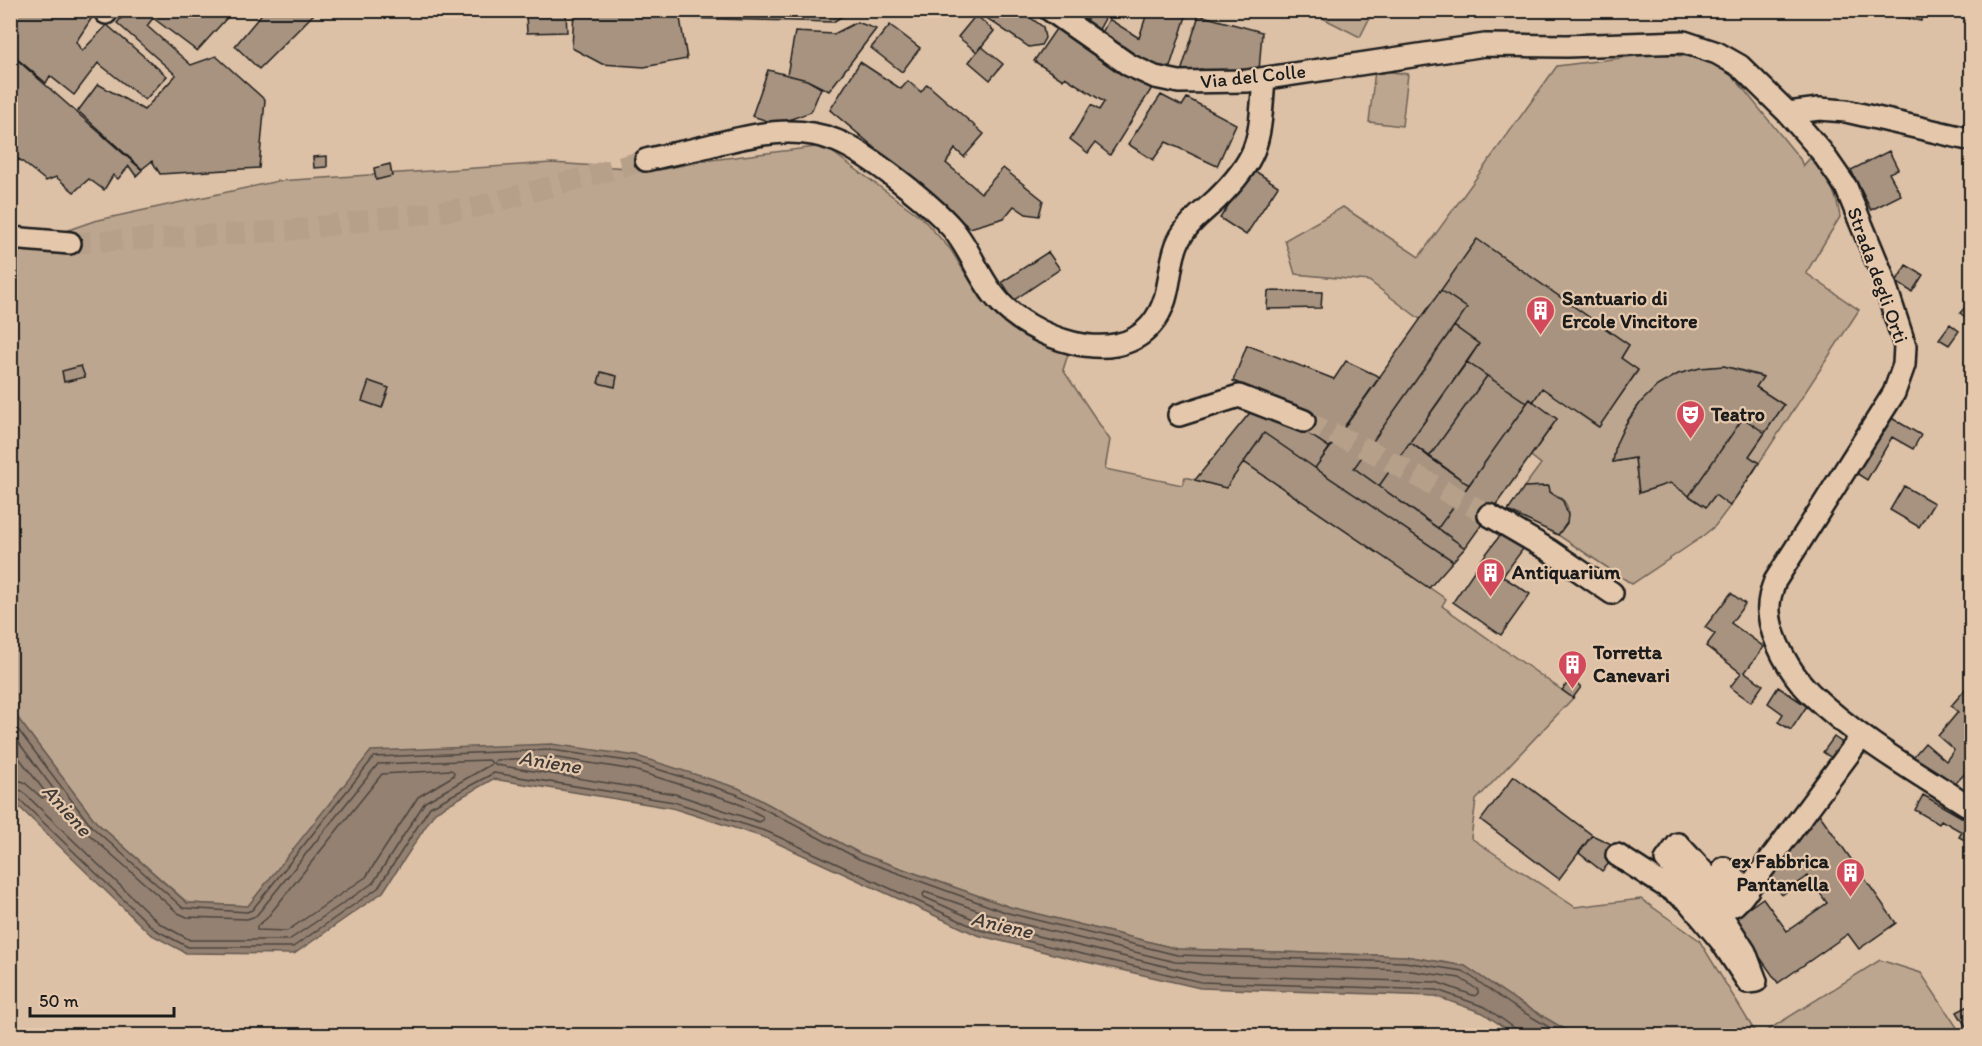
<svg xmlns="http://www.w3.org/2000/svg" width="1982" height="1046" font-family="Itim,sans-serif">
  <rect width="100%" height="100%" fill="#ddc1a6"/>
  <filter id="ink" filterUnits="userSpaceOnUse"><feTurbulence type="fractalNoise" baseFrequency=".0167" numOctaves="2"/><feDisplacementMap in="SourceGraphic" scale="12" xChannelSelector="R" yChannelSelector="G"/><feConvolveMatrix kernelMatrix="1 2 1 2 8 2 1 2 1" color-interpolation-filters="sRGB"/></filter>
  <g filter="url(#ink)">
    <path fill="#bda68f" stroke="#6c6156" stroke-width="1.5" d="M1309,11L1373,10V11L1360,37Z
      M1652,54C1687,56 1711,54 1737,81L1800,159L1803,166L1810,158C1828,178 1836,190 1840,217L1806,273L1859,310L1759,463L1749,456L1784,405L1756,387L1762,376C1750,373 1735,367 1722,367C1667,366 1621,408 1613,462L1635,458L1639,493L1670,483L1706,507L1715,495L1730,506L1715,526L1699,539L1632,584L1558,535C1571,517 1574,502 1550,492L1549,486L1524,487L1541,464L1531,456L1557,419L1533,402L1542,388L1528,377L1570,321L1587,334L1579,414L1598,427L1638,371L1621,358L1629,345L1477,240L1421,320L1369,281L1295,274L1285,240L1343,207L1419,257L1557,66Z
      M1375,70L1408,74L1402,126L1369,122Z
      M824,146L921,217L951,250L981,299L1011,328L1039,343L1069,351L1063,370L1110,440L1105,469L1182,485L1185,477L1225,488L1244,462L1446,599L1442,606L1573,698L1476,800L1471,838L1575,907L1641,899L1699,940L1757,1035H1572L1568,1031L1517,1001L1465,966L1405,956L1178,949L1010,907L861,854L738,788L551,744L295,848L248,906L188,903L96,822L11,709V250L94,221L278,181L552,163L659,170L703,161Z
      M1880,960L1921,973L1962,1035H1760Z"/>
    <path fill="#948172" stroke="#645950" stroke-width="1.5" d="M11,709L96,822L187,903L248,906L371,751L551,744L637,756L738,788L861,854L1010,907L1178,949L1405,956L1465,966L1517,1001L1568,1031L1572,1035H1515L1483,1013L1435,996L1200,988L1069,958L977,935L766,838L672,808L493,779L435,812L383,892L294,954L186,953L150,934L11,799Z"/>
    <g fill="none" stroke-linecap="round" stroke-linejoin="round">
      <path stroke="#4c443e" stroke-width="1.5" d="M10,719L91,826L183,908L247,912L252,910L374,757L551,750L635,762L736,794L859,859L1008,913L1177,955L1404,962L1463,971L1513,1006L1564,1036
        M10,731L85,831L178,913L187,917L247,919L256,916L378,764L489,760L492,763L490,765L425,802L373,883L289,940H190L159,923L22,791L10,787
        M10,746L46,793V796L42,798L24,782L10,778
        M551,757L634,770L733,801L762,816L763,820L759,822L675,794L496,765L494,763L496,760Z
        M451,770L454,772L453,776L418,797L366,877L287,931L257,930V926L266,919L382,774Z
        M10,795L17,797L154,929L188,947H293L378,888L430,807L494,773L674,802L768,832L980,930L1201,982L1437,990L1485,1007L1516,1029L1518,1036
        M925,892L1006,920L1175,962L1404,970L1460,978L1478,990V993L1475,996L1436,982L1202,975L982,923L924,897L923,894Z"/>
    </g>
    <path fill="#a79380" stroke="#1c1c1c" stroke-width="1.5" d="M10,10H97L76,42L82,51L107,25L167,76L145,100L98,63L74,95L50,76L46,83L15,57L17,52L10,45Z
      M128,10H234L197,51L153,18L147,26L191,65L216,56L265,100L259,168L160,174L152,161L142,169L78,111L98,84L144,110L176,75L117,23Z
      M265,10H318L259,69L235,46Z
      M574,10H867V14L849,12L833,22L680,18L687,59L644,67L602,64L572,48Z
      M979,10H1020L1043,27L1045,38L1041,45L1029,47L978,12Z
      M1092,10H1104L1108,13L1097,33L1085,23Z
      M1148,10H1188L1169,70L1150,69L1098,41L1109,19L1139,38Z
      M1887,10H1923L1921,21L1886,14Z
      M566,13L567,32L527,33L526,14Z
      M976,15L994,31L977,52L958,37Z
      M1199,15L1262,32L1259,71L1238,77L1200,69L1198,76L1181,72Z
      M857,22L876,29L829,91L807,80L787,75L795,32L834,34Z
      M890,25L920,48L902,72L871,48Z
      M1058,26L1152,88L1110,155L1095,143L1088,153L1070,139L1091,105L1099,110L1104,102L1065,77L1063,80L1034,61Z
      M981,46L1003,64L990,80L969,62Z
      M15,58L142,170L136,176L129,166L118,179L113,175L104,190L89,179L74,192L56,177L46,181L19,159L15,165L10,162V64Z
      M860,62L901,89L908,81L921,92L927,84L984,134L964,157L955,149L946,163L981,193L1003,168L1043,200L1039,216L1026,214L1014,206L1004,218L970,228L830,110Z
      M768,70L807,80L821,88L811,112L777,124L752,116Z
      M1161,95L1182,106L1187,98L1236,124L1217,166L1166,142L1153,160L1128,144Z
      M1889,151L1898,169L1889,173L1901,195L1871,210L1851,170Z
      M327,156V167L314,168L313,157Z
      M390,164L392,176L376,180L374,168Z
      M1252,169L1278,186L1246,235L1220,218Z
      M1477,239L1629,345L1621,358L1638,370L1599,427L1542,388L1533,402L1530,399L1527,403L1467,362L1479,344L1454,326L1467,308L1441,290Z
      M1048,252L1060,269L1014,300L1002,282Z
      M1906,265L1923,275L1912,292L1896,282Z
      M1441,290L1467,308L1354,468L1465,548L1453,561L1315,468Z
      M1268,291L1322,292L1321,308L1267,309Z
      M1969,303L1972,306V316L1969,320L1960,313Z
      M1950,324L1959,331L1949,345L1939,339Z
      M1454,326L1479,344L1379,486L1354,468Z
      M1247,345L1334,379L1346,361L1380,377L1330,448L1300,428L1311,413L1233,381Z
      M1467,362L1487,376L1429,457L1410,442Z
      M81,366L85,377L64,382L62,371Z
      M1724,366L1763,377L1756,387L1784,405L1749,456L1759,463L1754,471L1730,506L1715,495L1706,507L1670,483L1639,493L1635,458L1613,462L1616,444L1625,425L1641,402L1657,386L1678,374L1700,368Z
      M601,372L617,376L615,387L598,383Z
      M1487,376L1527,403L1469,485L1429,457Z
      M369,381L389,388L382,408L362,401Z
      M1530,399L1557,419L1465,548L1438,528Z
      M1253,409L1300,428L1330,448L1315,468L1264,433L1226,488L1195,480Z
      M1888,416L1921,435L1913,449L1892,437L1867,480L1856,473Z
      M1743,418L1765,433L1749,456L1759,463L1730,506L1715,495L1706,507L1689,496Z
      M1264,433L1315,468L1453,561L1429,588L1244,462Z
      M1410,442L1469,485L1438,528L1379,486Z
      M1549,486L1550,492L1563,501L1568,515L1567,523L1558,535L1508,511L1524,487Z
      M1904,486L1934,503L1919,527L1890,510Z
      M1501,534L1523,549L1503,576L1480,562Z
      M1480,562L1530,594L1501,635L1453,602Z
      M1731,593L1745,604L1731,623L1764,647L1745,672L1763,685L1751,702L1730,687L1741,673L1706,646L1715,634L1705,627Z
      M1571,679L1581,687L1573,698L1562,690Z
      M1969,685L1972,687V735L1969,738L1972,740V766L1954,785L1912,758L1925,743L1946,761L1954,750L1938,736L1958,712L1951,706Z
      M1778,687L1807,706L1791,730L1778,722L1783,714L1768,703Z
      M1834,737L1844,744L1833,759L1823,752Z
      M1514,776L1592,835L1559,879L1481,820Z
      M1923,795L1972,823V844L1959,837L1962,832L1941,820L1939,824L1915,810Z
      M1815,808L1896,923L1859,949L1848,934L1778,983L1733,919L1763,898L1787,931L1827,903L1808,876L1782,895L1767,874Z
      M1592,835L1622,849L1602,871L1579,853Z
      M1972,1004V1032L1970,1033L1957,1012Z"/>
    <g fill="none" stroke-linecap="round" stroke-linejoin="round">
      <path stroke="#b6a08a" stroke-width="21" stroke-dasharray="21 10" stroke-linecap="butt" d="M70,243L284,231L477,207L646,160
        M1304,421L1367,449L1489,515"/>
      <defs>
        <path id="minor" d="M1050,10L1129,65L1155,77L1179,82L1247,81L1485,45L1567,46L1684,42L1717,53L1740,66L1788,113L1821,151L1846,187L1881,272L1905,346L1904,365L1894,393L1775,581C1771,591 1768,601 1769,612C1771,640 1791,674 1810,693C1858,739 1916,772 1972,808
          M106,13L108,10
          M1788,113L1819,109L1846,111L1972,140
          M646,160C666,155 685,152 704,147C748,136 792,123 837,141C867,153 930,203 952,228C971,250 979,279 998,300C1030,337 1114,369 1151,325C1174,298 1166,266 1179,240C1187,224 1203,212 1216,200C1262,155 1259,139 1264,79
          M10,238L70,243
          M1179,415L1239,396L1304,421
          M1489,515L1549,550L1612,593
          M1617,855L1687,900L1721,941L1748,982L1756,981L1745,952L1725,921L1666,860L1678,844L1734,905L1742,897L1862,736
          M1724,868L1748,890"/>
      </defs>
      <use href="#minor" stroke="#1c1c1c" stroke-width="26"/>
      <use href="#minor" stroke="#e5c8ac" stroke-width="21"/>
    </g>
  </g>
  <defs>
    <symbol id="building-pin" viewBox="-11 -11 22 30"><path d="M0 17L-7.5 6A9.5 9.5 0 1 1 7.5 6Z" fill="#d1495b" stroke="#e5c8ac"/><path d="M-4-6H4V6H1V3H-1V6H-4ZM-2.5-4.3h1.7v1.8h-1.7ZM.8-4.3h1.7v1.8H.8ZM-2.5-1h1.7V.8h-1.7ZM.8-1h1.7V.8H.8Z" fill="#fff"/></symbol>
    <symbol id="theatre-pin" viewBox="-11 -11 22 30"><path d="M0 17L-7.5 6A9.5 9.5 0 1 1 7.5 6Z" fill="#d1495b" stroke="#e5c8ac"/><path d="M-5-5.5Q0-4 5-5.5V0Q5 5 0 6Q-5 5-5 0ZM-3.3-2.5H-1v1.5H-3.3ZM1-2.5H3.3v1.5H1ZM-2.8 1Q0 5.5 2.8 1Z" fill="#fff"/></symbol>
  </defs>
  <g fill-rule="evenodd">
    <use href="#building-pin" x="1524" y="294" width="33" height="45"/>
    <use href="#theatre-pin" x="1674" y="398" width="33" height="45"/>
    <use href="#building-pin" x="1474" y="556" width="33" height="45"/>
    <use href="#building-pin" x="1556" y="648" width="33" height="45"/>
    <use href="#building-pin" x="1834" y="856" width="33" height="45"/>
  </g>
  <g text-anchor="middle" stroke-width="4.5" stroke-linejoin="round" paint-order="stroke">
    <g font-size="20" fill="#1c1c1c" stroke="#e5c8ac">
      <text transform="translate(1253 76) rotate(-6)" y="7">Via del Colle</text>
      <text transform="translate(1878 275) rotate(70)" y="7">Strada degli Orti</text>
    </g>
    <g font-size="20" font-weight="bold" fill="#1c1c1c" stroke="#e5c8ac" text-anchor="start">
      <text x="1562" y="305">Santuario di<tspan x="1562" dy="23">Ercole Vincitore</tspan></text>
      <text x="1711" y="421">Teatro</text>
      <text x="1512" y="579">Antiquarium</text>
      <text x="1593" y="659">Torretta<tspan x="1593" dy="23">Canevari</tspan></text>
      <text x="1829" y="868" text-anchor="end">ex Fabbrica<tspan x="1829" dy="23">Pantanella</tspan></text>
    </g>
    <g font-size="21" font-style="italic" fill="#403a36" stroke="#e5c8ac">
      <text transform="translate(550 762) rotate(9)" y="7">Aniene</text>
      <text transform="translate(67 810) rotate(48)" y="7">Aniene</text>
      <text transform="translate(1002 925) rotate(13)" y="7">Aniene</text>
    </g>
  </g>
  <rect width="1982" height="1046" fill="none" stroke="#e5c8ac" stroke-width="36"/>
  <rect x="18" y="18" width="1946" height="1010" fill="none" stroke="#1c1c1c" stroke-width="2" filter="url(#ink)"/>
  <path d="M30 1007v9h144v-9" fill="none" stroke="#1c1c1c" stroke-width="3"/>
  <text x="39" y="1007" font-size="18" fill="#1c1c1c" stroke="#e5c8ac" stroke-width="4.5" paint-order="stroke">50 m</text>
</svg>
